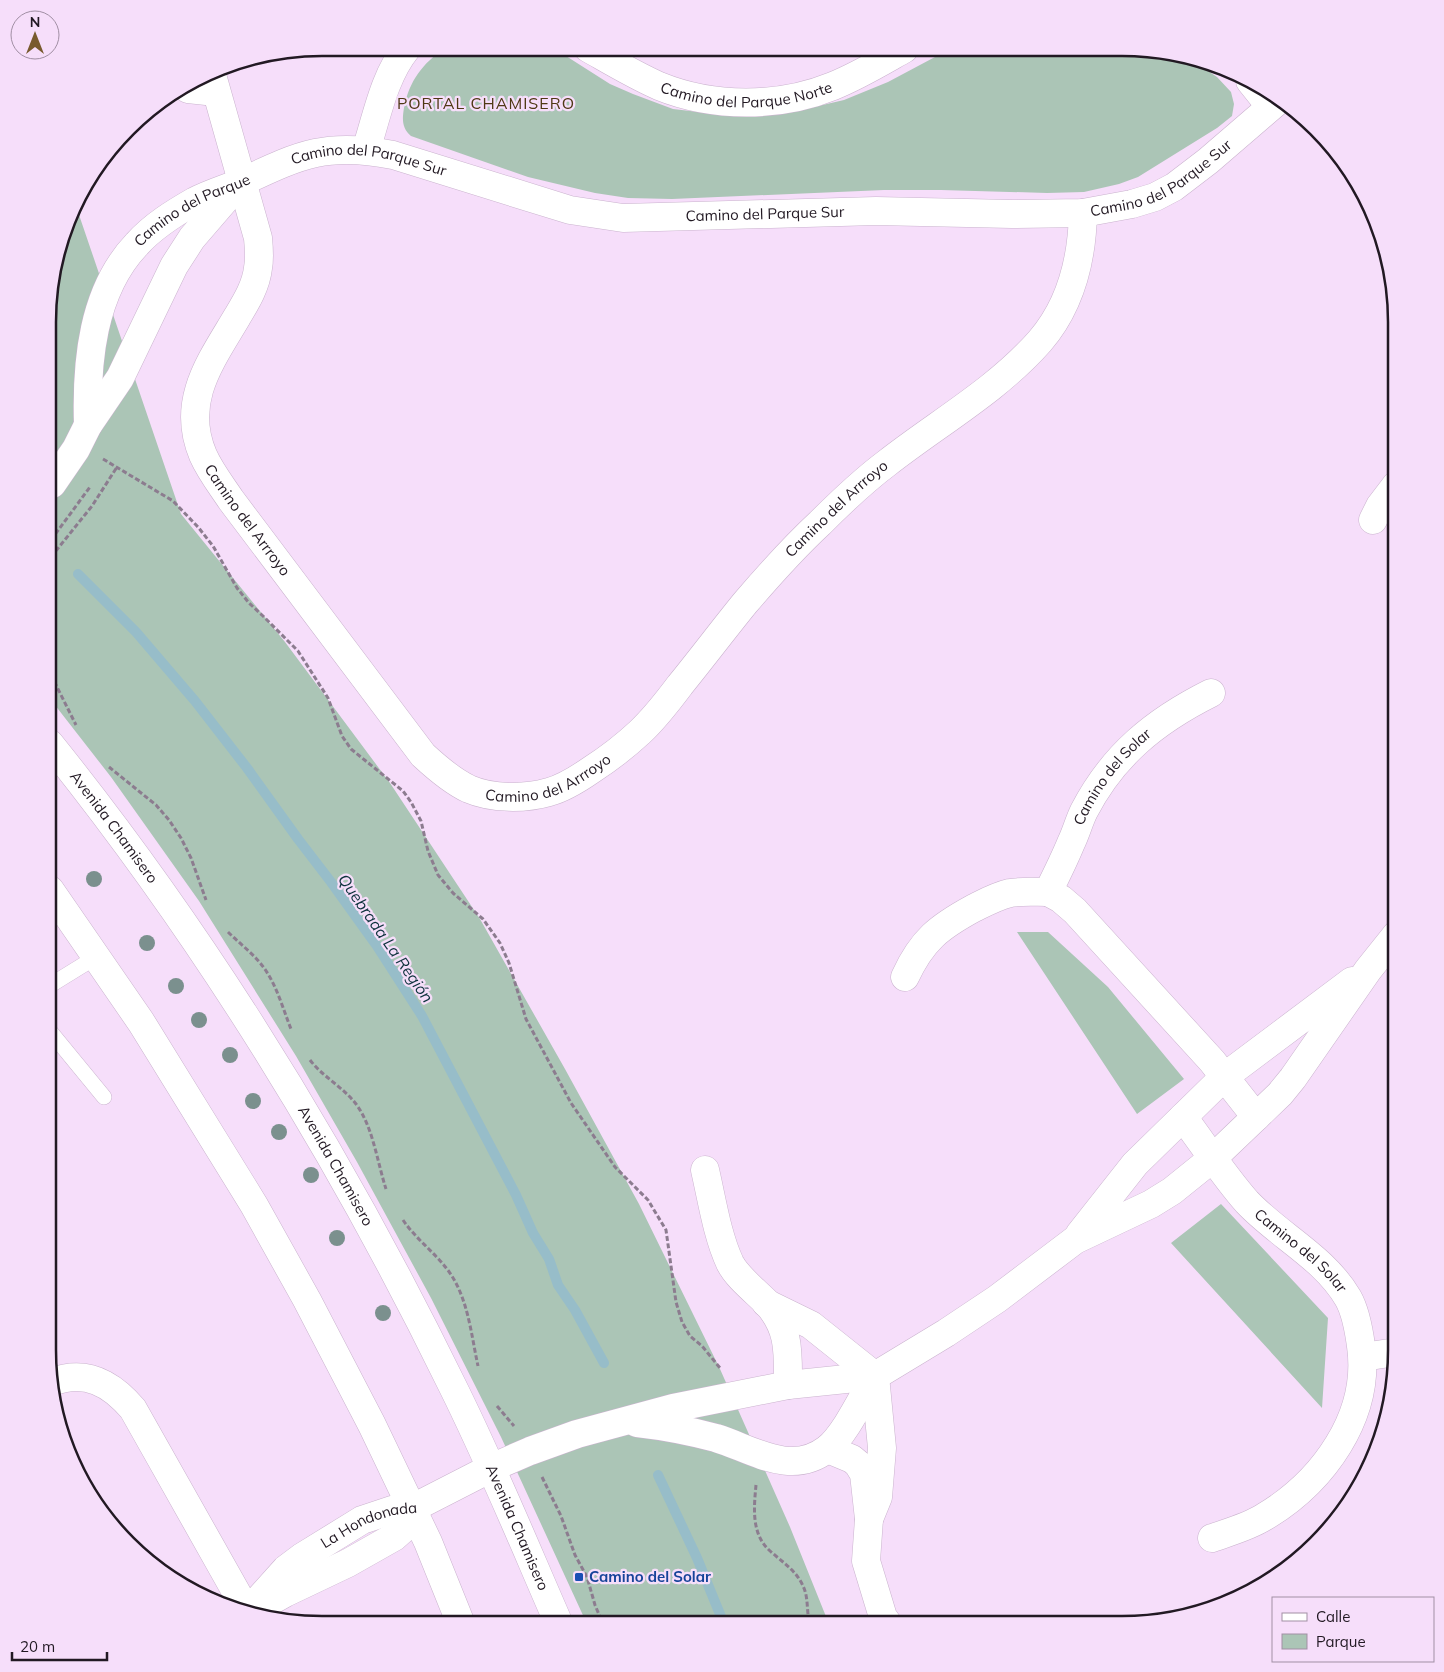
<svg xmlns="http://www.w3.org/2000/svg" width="1444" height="1672" font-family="Mulish,sans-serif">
  <rect width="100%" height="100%" fill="#f6defa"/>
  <path fill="#abc5b6" d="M445,48H550L566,56L610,84L633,94L673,109L733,116L773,115L814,107L844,100L888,82L950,49L1158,50L1189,58L1217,77L1231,92L1234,104L1232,116L1217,128L1138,177L1119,184L1084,192L1047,193L941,190H884L672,199L628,198L595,193L528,177L411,136C402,128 402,120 404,108C409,81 423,63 445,48Z
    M76,206L181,514L285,642L390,783L480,919L565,1069L639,1204L720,1369L790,1527L829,1624H587L501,1437L431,1298L357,1162L296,1056L199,901L111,777L51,700L53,269Z
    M1017,932H1048L1108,987L1184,1079L1137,1114Z
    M1221,1204L1328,1318L1322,1408L1171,1243Z"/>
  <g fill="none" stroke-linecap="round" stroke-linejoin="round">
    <path stroke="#97bdc9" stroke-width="10" d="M78,574L136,632L195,701L247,768L298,839L331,882L377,946L422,1016L516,1195L533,1233L549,1259L558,1285L575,1310L604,1363
      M658,1475L697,1558L724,1624"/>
    <defs>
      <path id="service" d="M49,986L96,957
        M49,1030L104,1097"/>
      <g id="minor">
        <path id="s1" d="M588,48C611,61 634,75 659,86C713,108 779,108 833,86C858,76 881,62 904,49"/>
        <path id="s2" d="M212,75L258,238C259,248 260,258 258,268C256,286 246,302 237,317C211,361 180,401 203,455C210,471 221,485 231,500L423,755C437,768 452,781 469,789C492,799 525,799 549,792C564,788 578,779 591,770C608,759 625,746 640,732C655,718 668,701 680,685C702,658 723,630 745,603C769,575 793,548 820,523C841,502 863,481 887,463C938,423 997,390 1040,341C1071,305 1082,260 1083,213"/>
        <path d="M1250,81L1270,106"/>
        <path d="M188,89L216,92"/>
        <path d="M366,150C377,116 384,76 407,48"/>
        <path id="s3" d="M88,425C86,363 92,291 137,244C153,226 174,213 195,201C210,193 228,188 244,181C301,154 328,142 393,155L570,210L623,218L876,211L1012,214L1083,213L1132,204L1155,197L1174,187L1208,161L1280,99"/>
        <path d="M52,484L76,449L88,425L120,378L174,266L192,238L236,187"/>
        <path d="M1373,520L1380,506L1396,485"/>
        <path d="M1048,892L1061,899L1075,911L1212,1061L1256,1117"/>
        <path id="s4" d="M905,977C922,940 939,927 974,908C986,902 997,896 1010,893C1022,891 1035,892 1048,892C1056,876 1064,860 1071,843C1076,833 1079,821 1084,811C1113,755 1155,721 1211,693"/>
        <path id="s5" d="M1183,1117C1204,1145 1224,1176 1247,1202C1279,1236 1324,1257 1348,1298C1356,1312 1359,1331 1361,1346C1371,1416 1323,1482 1264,1517C1248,1527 1229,1532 1212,1538"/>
        <path d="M705,1170C712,1200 717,1235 730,1263C737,1277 755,1291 766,1302C790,1328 788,1352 788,1385"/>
        <path d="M1079,1235L1135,1164L1224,1077L1352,981"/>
        <path d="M766,1303L811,1325L875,1376L882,1448L878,1497L869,1519"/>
        <path d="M1363,1357L1396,1352"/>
        <path d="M52,1382C86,1369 111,1383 133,1409L248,1613"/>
        <path d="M637,1423C664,1426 690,1431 716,1438C752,1449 791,1477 827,1449C845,1435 863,1396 875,1376"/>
        <path d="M828,1449L852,1459L858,1464L864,1474L869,1519L866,1561L883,1617L888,1624"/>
        <path d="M260,1607L285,1593L348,1563L394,1537L403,1529L413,1508"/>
        <path id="s6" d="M251,1613L259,1599L286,1569L302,1557L362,1520L392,1510L413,1508L491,1468L530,1451L577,1434L673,1408L788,1385L875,1376L946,1333L997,1299L1075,1240L1151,1204L1172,1191L1213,1158L1280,1094L1293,1078L1368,970L1396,935"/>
      </g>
      <g id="tertiary">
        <path id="s7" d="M50,744C209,942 341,1158 452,1385C491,1463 524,1544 559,1624"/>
        <path d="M50,890L141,1022L254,1205L307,1300L372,1425L428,1542L461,1624"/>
      </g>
    </defs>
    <use href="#service" stroke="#cab3ce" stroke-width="16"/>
    <use href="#minor" stroke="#cab3ce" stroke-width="29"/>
    <use href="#tertiary" stroke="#cab3ce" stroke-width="29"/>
    <path stroke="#8c7c8f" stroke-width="3" stroke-dasharray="5 2.5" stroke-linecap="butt" d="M103,459L173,501L198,527L213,546L237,588L249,603L263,616L298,651L328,698L342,736L351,749L403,791L411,802L421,821L428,851L438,875L453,893L483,919L500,943L509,963L526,1019L571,1103L615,1167L648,1200L666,1230L676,1302L682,1322L690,1336L702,1346L720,1368
      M51,540L90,487
      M51,557L92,506L117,467
      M51,675L76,725
      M109,767L156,805L169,820L181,838L191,858L206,900
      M228,932C240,944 254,954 264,968C277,986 283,1009 291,1029
      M310,1060C323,1077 343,1087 356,1104C373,1127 377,1161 386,1189
      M403,1220C415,1238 434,1252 447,1269C468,1296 471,1334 478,1366
      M497,1406L514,1426
      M542,1477L561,1516L575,1555L587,1577L595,1605L603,1624
      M756,1485C754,1507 751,1533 769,1550C782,1562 796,1570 803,1586C809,1598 806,1612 810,1624"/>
    <use href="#service" stroke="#fff" stroke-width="15"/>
    <use href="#minor" stroke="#fff" stroke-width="28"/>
    <use href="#tertiary" stroke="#fff" stroke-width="28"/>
  </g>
  <g fill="#7b908e">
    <circle cx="94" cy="879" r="8"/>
    <circle cx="147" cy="943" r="8"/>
    <circle cx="176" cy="986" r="8"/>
    <circle cx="199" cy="1020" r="8"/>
    <circle cx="230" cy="1055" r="8"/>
    <circle cx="253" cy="1101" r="8"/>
    <circle cx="279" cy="1132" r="8"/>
    <circle cx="311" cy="1175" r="8"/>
    <circle cx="337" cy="1238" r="8"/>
    <circle cx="383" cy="1313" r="8"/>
  </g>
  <rect fill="#1a4fb4" stroke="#f6defa" stroke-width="2" x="574" y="1572" width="10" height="10" rx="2.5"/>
  <g text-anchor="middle" stroke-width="4.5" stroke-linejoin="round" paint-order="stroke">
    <g font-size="15" fill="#221923" stroke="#f6defa">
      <text dy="5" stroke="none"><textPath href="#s1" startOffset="170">Camino del Parque Norte</textPath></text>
      <text dy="5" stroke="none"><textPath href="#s3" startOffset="449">Camino del Parque Sur</textPath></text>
      <text dy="5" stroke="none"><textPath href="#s3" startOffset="1259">Camino del Parque Sur</textPath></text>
      <text dy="5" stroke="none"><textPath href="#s3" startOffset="854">Camino del Parque Sur</textPath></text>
      <text dy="5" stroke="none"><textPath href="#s3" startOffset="258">Camino del Parque</textPath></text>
      <text dy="5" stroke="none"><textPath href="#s2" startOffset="1321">Camino del Arrroyo</textPath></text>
      <text dy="5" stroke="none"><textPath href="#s2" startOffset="481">Camino del Arrroyo</textPath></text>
      <text dy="5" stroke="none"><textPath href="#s2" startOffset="916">Camino del Arrroyo</textPath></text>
      <text dy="5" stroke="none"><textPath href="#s4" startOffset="310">Camino del Solar</textPath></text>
      <text dy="5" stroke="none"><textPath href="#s7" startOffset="105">Avenida Chamisero</textPath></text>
      <text dy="5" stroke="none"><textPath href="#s7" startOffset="510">Avenida Chamisero</textPath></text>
      <text dy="5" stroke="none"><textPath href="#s5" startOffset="179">Camino del Solar</textPath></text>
      <text dy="5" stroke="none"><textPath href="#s7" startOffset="915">Avenida Chamisero</textPath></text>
      <text dy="5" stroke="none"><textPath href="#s6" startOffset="152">La Hondonada</textPath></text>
    </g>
    <g font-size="15" font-weight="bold" fill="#164399" stroke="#f6defa" text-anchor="start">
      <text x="589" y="1582">Camino del Solar</text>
    </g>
    <g font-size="16" letter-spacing="1" fill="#4f3814" stroke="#f6defa">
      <text x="486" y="109">PORTAL CHAMISERO</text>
    </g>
    <g font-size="16" font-style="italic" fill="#0d323c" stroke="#f6defa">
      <text transform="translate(386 938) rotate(55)" y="6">Quebrada La Región</text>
    </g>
  </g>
  <path d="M0 0H1444V1672H0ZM322 56H1122A266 266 0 0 1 1388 322V1350A266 266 0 0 1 1122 1616H322A266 266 0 0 1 56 1350V322A266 266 0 0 1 322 56Z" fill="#f6defa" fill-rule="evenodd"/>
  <path fill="none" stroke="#221923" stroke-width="2.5" d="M322 56H1122A266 266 0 0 1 1388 322V1350A266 266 0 0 1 1122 1616H322A266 266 0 0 1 56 1350V322A266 266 0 0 1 322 56Z"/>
  <rect x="1272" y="1597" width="162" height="65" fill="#f6defa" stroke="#a18fa4"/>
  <rect x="1282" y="1613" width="25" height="8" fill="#ffffff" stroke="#a18fa4"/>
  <text x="1316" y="1622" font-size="15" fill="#221923">Calle</text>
  <rect x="1282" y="1634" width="25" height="15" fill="#abc5b6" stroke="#a18fa4"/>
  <text x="1316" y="1647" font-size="15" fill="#221923">Parque</text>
  <g transform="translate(35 35)"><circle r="24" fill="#f6defa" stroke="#a18fa4"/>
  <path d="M0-4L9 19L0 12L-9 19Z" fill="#785a2e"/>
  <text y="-8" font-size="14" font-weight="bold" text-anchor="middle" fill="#221923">N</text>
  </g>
  <path d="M12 1652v8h95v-8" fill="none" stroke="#221923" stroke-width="2.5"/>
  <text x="20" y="1652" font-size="15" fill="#221923" stroke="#f6defa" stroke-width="4" paint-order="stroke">20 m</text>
</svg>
